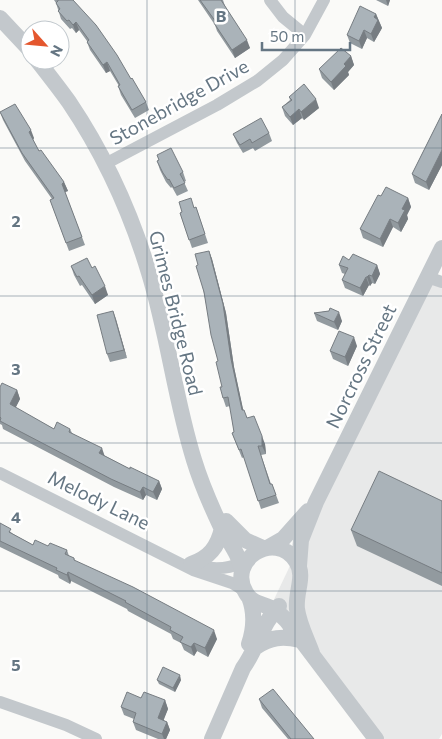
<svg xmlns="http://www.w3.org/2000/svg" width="442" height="739" font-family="Commissioner,sans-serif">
  <rect width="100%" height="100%" fill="#fafaf8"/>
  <path fill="#e8e9e9" d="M427,277L442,283V734L439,739H375L269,610Z"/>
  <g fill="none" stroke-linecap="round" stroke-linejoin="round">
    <path stroke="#c3c8cc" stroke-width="12" d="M270,0L283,17L305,35
      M105,164L217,105L257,81L283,60L305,35L324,0
      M427,277L442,282
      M0,473L193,570L232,583L245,591
      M197,566C212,569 227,570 240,563
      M0,702L66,725L96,739"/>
    <path stroke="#c3c8cc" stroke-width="16" d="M0,18L30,50
      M37,60C48,74 59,88 69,102C104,154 131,213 149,273C168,335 175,399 194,460C201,483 211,506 221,527C229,543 239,553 242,571
      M226,521L245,540L263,548
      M269,547L283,539L308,511
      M191,564C209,558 218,547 222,528
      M299,566L301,540L316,502L442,248
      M249,597C255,612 254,629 249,644
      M256,647C270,637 283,636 300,640
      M312,653C307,639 299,624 297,609C295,592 306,576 296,561C275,529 226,560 246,593C253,605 264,603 275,610C279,613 283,617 286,620L376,739
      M212,739L243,668C257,649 262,623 279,606"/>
  </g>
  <path fill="#929a9f" d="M54,0H73L146,102L149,110L135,118L121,95L118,86H119L110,71L106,73L90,50L87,42V41L79,30L76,33L72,28L70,29L61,19L56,3Z
    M198,0H223L225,6L250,48L235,58L217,31L215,25Z
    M376,0H390L388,6Z
    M376,14L382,28L374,42L367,38L362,49L350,43L347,35Z
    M351,56L354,65L348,72L349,75L334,90L322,78L319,69Z
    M289,97L319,108L304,120L302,118L293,125L285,116L282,107L290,100Z
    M0,112L34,138L33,140L39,151L64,182L68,191L65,192L85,245L69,251L50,200L52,199L25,161L3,120Z
    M442,114V165L429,190L415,183L412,174Z
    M269,133L272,141L255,151L253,148L243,153L237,143L233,134Z
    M157,155L183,172L186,181L184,182L188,191L177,196L172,187L171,188L166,182L160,170L157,161L159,160Z
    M381,196L408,198L411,207L407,215L408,219L401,232L393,227L383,247L363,238L360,229Z
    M196,207L208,243L192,248L180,213Z
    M209,251L212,259L226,313L234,367L243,410L247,418L265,444L266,454L261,455L271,484H272L279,503L261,509L244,457L242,458L232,433L234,432L230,406L226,407L223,398L222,387L218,361L198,265Z
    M349,260L377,265L380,274L375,284L372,283L370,286L369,285L363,296L345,288L342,280L345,274L342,273L339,265Z
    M71,266L92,268L108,295L95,304L82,285L80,286L74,275Z
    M113,311L127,358L110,362L107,354Z
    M329,311L342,321L338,330L317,321L314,313Z
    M357,346L348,366L333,359L330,351Z
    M0,387L17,390L20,399L15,408L54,429H70L72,433L105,456L130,469L159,481L162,489L157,500L146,495L143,500L114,487L3,429L2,425L0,424Z
    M442,501V586L357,546L351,530Z
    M0,523L13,534L33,545L48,546L67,550L69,556L74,558L75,561L217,639L208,657L197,651L194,656L184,650L181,643L173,639L171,634L128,611L127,609L71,581L70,584L59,578L58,575L0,547Z
    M157,680H181L175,692L159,684Z
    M141,698L165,700L168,709L163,720L167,722L170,730L166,739H158L136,730L133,722L134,719L124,715L121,707Z
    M259,699L314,739H288L262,708Z"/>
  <path fill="#777d82" d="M386,0H390L388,6Z
    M376,14L382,28L374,42L371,34L374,17Z
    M76,22L79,30L76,33L73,25Z
    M364,30L367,38L362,49L359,41Z
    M247,40L250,48L235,58L232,50Z
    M351,56L354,65L348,72L349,75L334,90L331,82L344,64Z
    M107,62L110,71L106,73L103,65Z
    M316,99L319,108L304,120L301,112Z
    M299,109L302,118L293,125L290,117Z
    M31,130L34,138L32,141L29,132Z
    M442,150V165L429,190L426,182Z
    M64,182L68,191L65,192L62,184Z
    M408,198L411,207L407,215L408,219L401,232L398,223L402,209Z
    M390,219L393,227L383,247L380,239Z
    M209,251L212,259L226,313L234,367L245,418L242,410L231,359Z
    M377,265L380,274L375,284L372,276Z
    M369,275L372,283L370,286L367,277Z
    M366,277L369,285L363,296L360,288Z
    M105,286L108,295L95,304L92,295Z
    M113,311L116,319L127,358L124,350Z
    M339,312L342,321L338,330L334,322Z
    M354,337L357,346L348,366L345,357Z
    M17,390L20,399L13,413L10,404Z
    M262,436L265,444L266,454L262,446Z
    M102,448L105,457L99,453Z
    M159,481L162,489L157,500L153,492Z
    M143,487L146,495L143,500L140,492Z
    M68,572L71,581L70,584L67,575Z
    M214,630L217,639L208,657L205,648Z
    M194,643L197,651L194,656L191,647Z
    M180,675L181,680L175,692L173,688Z
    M165,700L168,709L161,727L158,718Z
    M167,722L170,730L166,739H164L162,734Z"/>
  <path fill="#aab3b9" stroke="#777d82" d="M58,0H73L96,25L117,55L131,79L132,78L146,102L132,110L118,86L120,85L107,62L103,65L87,42L89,40L76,22L73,25L69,20L67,21L58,11L60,9L56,3L58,1Z
    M200,0H221L247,40L232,50L214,23L216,22Z
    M360,6L376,14L374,17L378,20L371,34L364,30L359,41L347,35Z
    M341,48L351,56L344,64L346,66L331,82L319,69Z
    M304,84L316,99L301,112L299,109L290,117L282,107L292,100L289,97Z
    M15,104L31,130L29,132L39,151L41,150L64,182L62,184L82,237L66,243L50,200L54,198L22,153L0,112Z
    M442,114V150L426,182L412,174Z
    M261,118L269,133L252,143L250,139L240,145L233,134Z
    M171,148L183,172L180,174L185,183L174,188L169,179L168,180L163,173L157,161L159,160L157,155Z
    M386,187L408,198L402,209L405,210L398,223L390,219L380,239L360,229L378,195L381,196Z
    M191,198L194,208L196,207L205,234L189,240L180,213L182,212L179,202Z
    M209,251L223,304L231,359L242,410H244L247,418L254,416L262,436V446H258L270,484H272L276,495L258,501L241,449L239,450L232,433L234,432L228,397L223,398L220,387H222L216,362L218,361L211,335L204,292L196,266L198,265L195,254Z
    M353,254L377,265L372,276L369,275L367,277H366L360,288L342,280L348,268L339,265L343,256L349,260Z
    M87,258L92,268L95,266L105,286L92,295L79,276L77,277L71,266Z
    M330,308L339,312L334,322L314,313L329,311Z
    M113,311L124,350L107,354L97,315Z
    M339,331L354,337L345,357L330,351Z
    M2,383L17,390L10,404L54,429L57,422L70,429L69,432L102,448L99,453L130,469V467L159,481L153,492L143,487L140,492L111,479L0,421L1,418L0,417V387Z
    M379,471L442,501V573L351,530Z
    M0,523L11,529L9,532L33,545L35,540L48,546L50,543L67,550L65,554L74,558V560L133,587L214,630L205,648L194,643L191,647L180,642L183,637L170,630L171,627L125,602L126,601L68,572L67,575L56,570L57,568L0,541Z
    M163,667L180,675L173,688L157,680Z
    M273,689L314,739H291L259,699Z
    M127,692L141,698L144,692L165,700L158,718L167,722L162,734L133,722L136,713L121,707Z"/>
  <path fill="none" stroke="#657683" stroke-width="1" stroke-opacity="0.55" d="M147,0V739M295,0V739M0,148H442M0,296H442M0,443H442M0,591H442"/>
  <g text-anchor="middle" stroke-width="5" stroke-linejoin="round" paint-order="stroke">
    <g font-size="19" fill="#657683" stroke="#fff">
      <text transform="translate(179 102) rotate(-29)" y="7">Stonebridge Drive</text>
      <text transform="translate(176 313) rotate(76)" y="7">Grimes Bridge Road</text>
      <text transform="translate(361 366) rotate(-64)" y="7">Norcross Street</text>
      <text transform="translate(99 500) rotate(26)" y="7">Melody Lane</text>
    </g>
  </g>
  <g font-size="16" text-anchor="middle" font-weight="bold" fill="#657683" stroke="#fff" stroke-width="5" stroke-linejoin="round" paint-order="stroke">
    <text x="221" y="22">B</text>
    <text x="16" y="227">2</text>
    <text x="16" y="375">3</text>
    <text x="16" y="523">4</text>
    <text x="16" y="671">5</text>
  </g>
  <g transform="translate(45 45) rotate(117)"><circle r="24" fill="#ffffff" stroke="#c1c8cd"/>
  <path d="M0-4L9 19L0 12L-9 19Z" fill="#e4572e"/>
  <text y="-8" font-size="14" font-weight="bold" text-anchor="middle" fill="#657683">N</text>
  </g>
  <path d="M262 42v8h88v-8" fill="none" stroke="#657683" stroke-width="2.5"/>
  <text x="270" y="42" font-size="15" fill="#657683" stroke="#ffffff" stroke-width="4" paint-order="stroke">50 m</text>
</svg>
